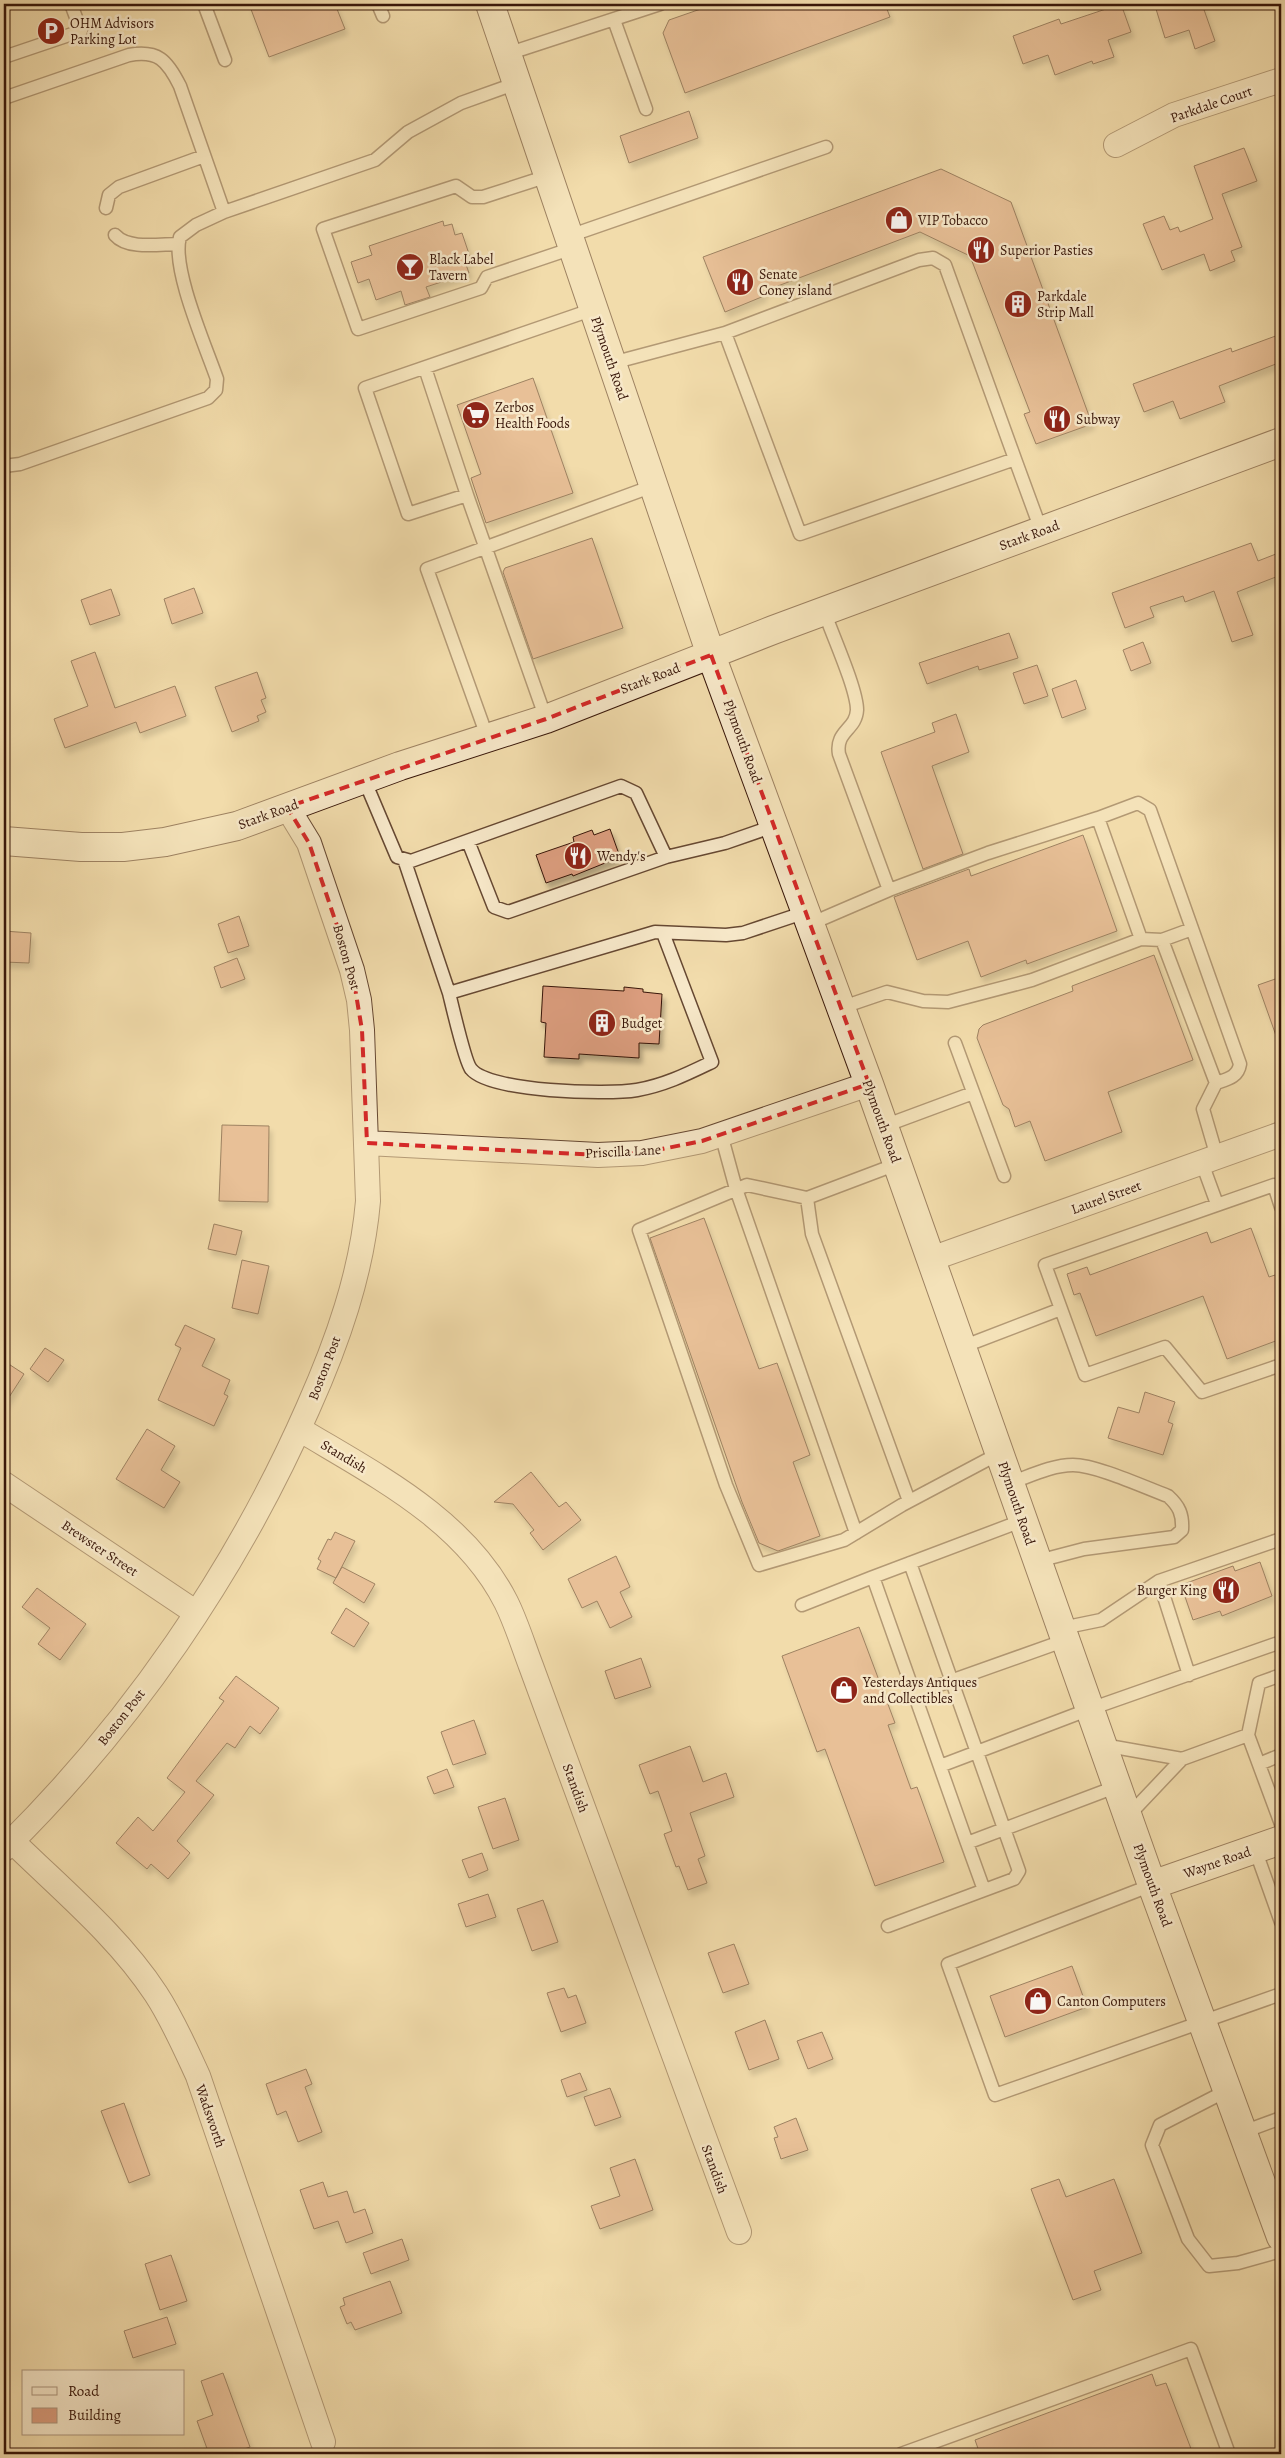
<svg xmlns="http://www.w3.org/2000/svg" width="1285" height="2458" font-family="Alegreya,serif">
  <defs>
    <filter id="shadow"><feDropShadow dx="3" dy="5.5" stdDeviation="2.5" flood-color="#0004"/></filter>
  </defs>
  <rect width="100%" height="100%" fill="#f2dcac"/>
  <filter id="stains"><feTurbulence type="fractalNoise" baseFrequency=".004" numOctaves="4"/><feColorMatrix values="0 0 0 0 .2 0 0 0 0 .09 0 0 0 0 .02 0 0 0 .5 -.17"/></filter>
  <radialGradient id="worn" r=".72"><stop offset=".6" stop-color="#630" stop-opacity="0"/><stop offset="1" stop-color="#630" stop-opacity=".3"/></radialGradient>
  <path fill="#db9d7e" stroke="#381609" filter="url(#shadow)" d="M249,4H335L345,29L269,57Z
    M715,4H885L890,17L685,93L663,33L669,20Z
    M1121,4L1131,32L1108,40L1114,57L1093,64L1092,61L1055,75L1048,55L1023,64L1013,36L1059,19L1061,24Z
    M1174,4H1202L1215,41L1195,49L1189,30L1165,38L1156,9Z
    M689,111L698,138L629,163L620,136Z
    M1244,148L1257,181L1222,194L1242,247L1231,251L1235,261L1210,271L1204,254L1162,270L1143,224L1164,216L1170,230L1178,227L1180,232L1213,219L1194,166Z
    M941,169L1011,202L1092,424L1036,444L1024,414L1030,412L970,256L920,232L762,292L764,296L725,312L703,257Z
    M443,221L444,226L452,224L455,235L462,233L471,260L465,262L469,273L426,287L430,297L405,305L401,291L376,300L369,279L358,283L351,262L372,255L369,246Z
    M1281,334V362L1219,386L1225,402L1180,419L1173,401L1144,412L1133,384L1231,348L1232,352Z
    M533,378L573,493L486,523L471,478L481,474L457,405Z
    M592,538L623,628L533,659L503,572L505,568Z
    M1251,543L1258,561L1281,552V575L1237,592L1253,635L1232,642L1214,591L1185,602L1183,596L1150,607L1154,617L1125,628L1112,593Z
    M194,588L203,613L172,624L164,599Z
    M111,589L120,615L90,625L81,600Z
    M1009,633L1018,658L979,670L978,666L927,684L919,663Z
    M1143,642L1151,663L1131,671L1123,650Z
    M95,652L115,708L175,686L186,716L140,733L136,722L65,748L54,719L88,706L71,661Z
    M1037,665L1048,696L1024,704L1013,673Z
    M257,672L266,698L261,700L266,712L257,716L259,721L232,732L215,687Z
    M1076,680L1086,709L1062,718L1052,689Z
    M956,714L969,752L932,766L963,854L923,869L881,752L935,732L932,723Z
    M610,829L620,857L573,876L572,874L546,883L536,855L574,842L573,837L592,830L594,835Z
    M1083,835L1117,931L1027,964L1026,960L981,977L968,941L917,960L894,897L969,869L971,876Z
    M239,916L249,946L228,953L218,924Z
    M4,931L31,933L29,963L4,962Z
    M1154,955L1193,1060L1108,1092L1122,1132L1045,1161L1030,1121L1015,1127L1009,1109L1003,1105L977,1038L979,1029L983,1025L1073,991L1072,986Z
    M237,958L245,979L221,988L214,967Z
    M1281,977V1043L1279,1044L1258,985Z
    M543,986L624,991V987L643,989V992L662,994L659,1044L639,1043V1058L579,1054V1059L544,1057L546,1023L541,1022Z
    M222,1125L269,1126L268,1202L219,1201Z
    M704,1218L759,1369L777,1363L810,1455L793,1462L820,1536L778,1551L759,1543L742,1502L650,1238Z
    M214,1224L242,1231L236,1255L208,1249Z
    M1251,1228L1269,1277L1281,1273V1339L1227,1359L1203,1296L1096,1336L1080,1293L1074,1295L1067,1274L1087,1267L1090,1275L1207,1232L1211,1243Z
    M242,1260L269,1266L258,1314L232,1308Z
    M185,1325L215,1339L202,1366L230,1380L224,1394L228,1396L214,1426L158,1400L181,1348L175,1345Z
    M45,1348L64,1360L48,1382L30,1369Z
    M4,1361L24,1374L4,1405Z
    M1145,1392L1175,1402L1168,1422L1173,1424L1163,1455L1108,1438L1118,1407L1139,1413Z
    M147,1429L175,1446L161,1470L180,1482L164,1508L116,1479Z
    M531,1472L559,1507L566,1502L581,1520L543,1550L530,1533L534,1530L513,1504L494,1502Z
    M335,1532L355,1541L336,1578L317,1569L321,1561L318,1559L328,1539L331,1540Z
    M616,1556L630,1587L620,1592L632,1617L610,1628L597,1601L582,1608L568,1579Z
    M1260,1562L1272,1596L1222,1616L1220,1611L1193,1620L1181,1585L1233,1566L1235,1571Z
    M342,1567L375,1584L364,1603L333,1583Z
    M37,1588L86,1624L60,1660L38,1644L50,1628L22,1607Z
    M346,1608L369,1623L354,1647L331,1633Z
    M859,1627L895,1723L888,1725L911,1789L917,1787L944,1862L875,1886L825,1749L817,1752L782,1656Z
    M641,1658L651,1687L615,1699L605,1671Z
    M236,1676L279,1708L260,1734L250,1726L235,1748L227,1743L196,1781L214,1795L177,1841L190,1853L168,1879L151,1864L147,1869L116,1843L138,1817L153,1831L185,1792L167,1778L224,1701L219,1698Z
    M474,1720L486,1754L453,1765L441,1732Z
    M690,1746L703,1782L726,1773L734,1797L690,1813L705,1856L698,1859L707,1883L688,1890L679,1866L676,1867L664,1834L672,1831L658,1791L650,1794L639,1765Z
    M447,1769L454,1787L434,1794L427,1777Z
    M505,1798L519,1840L493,1849L478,1807Z
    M482,1853L488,1870L469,1878L462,1860Z
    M488,1894L496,1917L466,1927L458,1904Z
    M543,1900L558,1942L532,1951L517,1909Z
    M734,1944L749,1984L723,1993L708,1953Z
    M1072,1966L1087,2007L1005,2037L990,1996Z
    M564,1988L568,1998L576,1995L586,2023L561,2032L547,1993Z
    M765,2020L779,2059L749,2070L735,2032Z
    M822,2032L833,2059L808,2069L797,2041Z
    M306,2069L312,2084L305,2087L322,2132L298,2142L286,2111L277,2115L266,2084Z
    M580,2073L587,2090L567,2097L561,2080Z
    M610,2088L621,2117L595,2126L584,2097Z
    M124,2103L150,2175L129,2183L101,2111Z
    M796,2118L808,2150L781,2159L774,2138L778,2137L774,2127Z
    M635,2159L653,2210L600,2229L591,2206L620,2196L610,2168Z
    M1059,2179L1066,2197L1114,2179L1142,2253L1094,2271L1101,2290L1073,2300L1031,2189Z
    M323,2182L328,2197L347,2191L354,2213L365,2209L373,2233L346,2243L338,2221L314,2229L300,2190Z
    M402,2239L409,2260L371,2274L363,2253Z
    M171,2255L187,2301L160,2310L145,2264Z
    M390,2281L402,2313L355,2330L351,2322L347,2324L340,2307L345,2305L343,2298Z
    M167,2317L176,2344L133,2358L124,2331Z
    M223,2373L250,2447L230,2454H209L197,2421L213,2415L201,2381Z
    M1152,2374L1156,2386L1166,2383L1193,2454H980L975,2440Z"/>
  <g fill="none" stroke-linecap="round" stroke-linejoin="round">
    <defs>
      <path id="lane" d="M204,4L225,60
        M378,4L383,16
        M614,20L646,109
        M507,54L660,4
        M4,57L81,31L71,4
        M4,98L129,55C158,50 167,60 180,86L224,212
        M548,176L483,197H472L456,186L323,229L358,329L481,288L487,277L573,248
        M106,208L109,195L119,187L204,156
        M115,235C128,250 160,244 178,244
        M569,236L826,147
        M725,333L919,260L933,258L945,265L1015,459
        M612,363L725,333L800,534L1015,459L1041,530
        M425,368L467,495L408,514L365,388L594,309
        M4,466L20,464L208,398L216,390L217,379C206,347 171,268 180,237L196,225L224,212L375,160L408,132L461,103L517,83
        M467,495L546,719
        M488,739L427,569L653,486
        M364,779L397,857L411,861L621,786L636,793L666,857
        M1098,818L1138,803L1150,810L1240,1064C1238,1077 1228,1079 1216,1083
        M468,841L494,907L508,912L666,857L725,843L774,826
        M404,859L449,993L655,932L726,935L743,933L806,912
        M889,890L988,853L1098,818L1141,939
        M810,924L889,890L839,754C835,731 856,730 857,710C857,689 832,634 824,611
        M1162,940L1192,929
        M449,993C452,1005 465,1062 471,1069C489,1092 608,1095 637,1090C665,1085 687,1074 712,1062L663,933
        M840,1008L887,992L923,1001L948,1002L1032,980L1141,939L1162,940L1216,1083L1203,1109L1217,1157
        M955,1043L1004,1176
        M884,1126L973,1093
        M721,1134L736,1189L856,1533
        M1202,1163L1217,1204
        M897,1164L807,1198L747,1185L639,1230L726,1485L759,1565L844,1540L902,1505L1000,1453
        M807,1198L812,1234L909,1501
        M1281,1207L1274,1185L1045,1265L1085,1375L1165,1347L1202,1392L1281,1365
        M962,1347L1061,1309
        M1010,1483C1030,1476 1052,1465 1073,1465C1096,1465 1144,1487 1168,1496C1179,1506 1183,1514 1182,1530L1174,1537L1084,1549L1038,1561
        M1024,1520L873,1577L967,1843L1118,1786
        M1159,1581L1189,1675
        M802,1605L873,1577
        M1062,1628L1101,1620L1159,1581L1281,1539
        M1281,1675L1259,1683L1248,1735L1281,1824
        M914,1694L1066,1640
        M1103,1745L1182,1759
        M1259,1764L1281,1755
        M940,1766L1090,1709L1281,1642
        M1128,1816L1182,1759L1248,1735
        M967,1843L984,1890
        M1255,1849L1281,1922
        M1152,1885L948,1964L995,2095L1281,1994
        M888,1926L1014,1879L1019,1871L910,1563
        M1228,2090L1160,2125L1152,2145L1188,2239L1209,2266L1238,2263L1281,2251
        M1243,2132L1281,2118
        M901,2454L1191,2349L1229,2454"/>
      <path id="street" d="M1116,145L1174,115L1281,80
        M367,1143L598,1155L642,1153L702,1141L869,1084
        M931,1259L1281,1134
        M299,1429C375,1475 464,1519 506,1602C516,1622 523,1645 531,1666L739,2232
        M4,1484L195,1612
        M12,1841C62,1890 118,1936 156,1994C173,2020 185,2048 198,2076L323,2442
        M4,1849C131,1724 236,1572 308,1408C337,1343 362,1273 368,1201L362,1030L359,1000L352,970L309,843L287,807"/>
      <path id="secondary" d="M490,4L711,655L869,1084L1152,1885L1281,2237
        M4,841L81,847H123L165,842L237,826L400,766L546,719L773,630L1281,442
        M1152,1885L1281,1840"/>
    </defs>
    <use href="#lane" stroke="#664832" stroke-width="15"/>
    <use href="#street" stroke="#664832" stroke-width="26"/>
    <use href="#secondary" stroke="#381609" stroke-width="30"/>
    <use href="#lane" stroke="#f7e8c9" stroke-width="12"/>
    <use href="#street" stroke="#f7e8c9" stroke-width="24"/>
    <use href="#secondary" stroke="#f7e8c9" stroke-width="28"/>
  </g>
  <path d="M0 0H1285V2458H0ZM711,655L869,1084L702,1141L642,1153L598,1155L367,1143L362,1030L352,970L309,843L287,807L546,719Z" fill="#f2dcac" fill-opacity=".55" fill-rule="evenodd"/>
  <path fill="none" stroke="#d62828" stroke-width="4" stroke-dasharray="10 6" stroke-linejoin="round" d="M711,655L869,1084L702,1141L642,1153L598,1155L367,1143L362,1030L352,970L309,843L287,807L546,719Z"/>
  <defs>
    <symbol id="parking-disc" viewBox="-11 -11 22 22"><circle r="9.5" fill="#8f2418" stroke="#f7e8c9"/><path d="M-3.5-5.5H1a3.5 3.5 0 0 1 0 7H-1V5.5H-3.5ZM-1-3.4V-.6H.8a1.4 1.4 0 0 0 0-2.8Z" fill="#fff"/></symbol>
    <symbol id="shop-disc" viewBox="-11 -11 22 22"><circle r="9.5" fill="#8f2418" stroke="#f7e8c9"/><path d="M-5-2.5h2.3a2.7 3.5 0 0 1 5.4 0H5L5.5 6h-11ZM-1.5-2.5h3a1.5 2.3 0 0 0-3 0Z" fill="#fff"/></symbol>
    <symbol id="restaurant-disc" viewBox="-11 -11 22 22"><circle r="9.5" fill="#8f2418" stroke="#f7e8c9"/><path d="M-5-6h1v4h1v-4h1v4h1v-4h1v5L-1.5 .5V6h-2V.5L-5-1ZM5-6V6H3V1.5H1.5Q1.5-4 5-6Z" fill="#fff"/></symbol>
    <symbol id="bar-disc" viewBox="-11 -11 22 22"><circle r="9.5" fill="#8f2418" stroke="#f7e8c9"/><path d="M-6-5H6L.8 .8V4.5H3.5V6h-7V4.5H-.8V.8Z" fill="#fff"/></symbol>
    <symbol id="building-disc" viewBox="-11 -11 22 22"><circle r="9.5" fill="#8f2418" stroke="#f7e8c9"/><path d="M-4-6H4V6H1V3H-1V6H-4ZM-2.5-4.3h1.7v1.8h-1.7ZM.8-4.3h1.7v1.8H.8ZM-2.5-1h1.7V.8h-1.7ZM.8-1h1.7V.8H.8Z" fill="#fff"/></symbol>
    <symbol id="supermarket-disc" viewBox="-11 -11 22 22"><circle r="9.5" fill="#8f2418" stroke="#f7e8c9"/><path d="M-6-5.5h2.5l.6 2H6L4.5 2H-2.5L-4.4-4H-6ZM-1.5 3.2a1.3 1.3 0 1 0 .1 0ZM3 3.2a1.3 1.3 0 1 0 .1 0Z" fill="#fff"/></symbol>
  </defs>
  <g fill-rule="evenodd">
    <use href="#parking-disc" x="35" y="15" width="32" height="32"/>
    <use href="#shop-disc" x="883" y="204" width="32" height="32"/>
    <use href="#restaurant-disc" x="965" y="234" width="32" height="32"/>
    <use href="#bar-disc" x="394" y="251" width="32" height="32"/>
    <use href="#restaurant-disc" x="724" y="266" width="32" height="32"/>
    <use href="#building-disc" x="1002" y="288" width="32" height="32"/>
    <use href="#supermarket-disc" x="460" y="399" width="32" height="32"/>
    <use href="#restaurant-disc" x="1041" y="403" width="32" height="32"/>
    <use href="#restaurant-disc" x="562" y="840" width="32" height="32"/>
    <use href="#building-disc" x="586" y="1007" width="32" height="32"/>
    <use href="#restaurant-disc" x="1210" y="1574" width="32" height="32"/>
    <use href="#shop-disc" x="828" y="1674" width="32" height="32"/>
    <use href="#shop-disc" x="1022" y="1985" width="32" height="32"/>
  </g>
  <g text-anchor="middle" stroke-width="5" stroke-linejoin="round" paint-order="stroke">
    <g font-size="14" fill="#381609" stroke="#f7e8c9" text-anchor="start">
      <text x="70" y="28">OHM Advisors<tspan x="70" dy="16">Parking Lot</tspan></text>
      <text x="918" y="225">VIP Tobacco</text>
      <text x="1000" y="255">Superior Pasties</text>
      <text x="429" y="264">Black Label<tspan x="429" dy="16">Tavern</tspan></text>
      <text x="759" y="279">Senate<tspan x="759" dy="16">Coney island</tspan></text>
      <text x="1037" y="301">Parkdale<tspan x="1037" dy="16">Strip Mall</tspan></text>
      <text x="495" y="412">Zerbos<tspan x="495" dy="16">Health Foods</tspan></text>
      <text x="1076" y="424">Subway</text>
      <text x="597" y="861">Wendy's</text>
      <text x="621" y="1028">Budget</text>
      <text x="1207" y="1595" text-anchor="end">Burger King</text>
      <text x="863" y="1687">Yesterdays Antiques<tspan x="863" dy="16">and Collectibles</tspan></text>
      <text x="1057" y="2006">Canton Computers</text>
    </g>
    <g font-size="14" fill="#381609" stroke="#f7e8c9">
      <text transform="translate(1211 104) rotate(-19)" y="5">Parkdale Court</text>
      <text transform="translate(610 358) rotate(71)" y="5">Plymouth Road</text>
      <text transform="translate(1029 535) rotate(-20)" y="5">Stark Road</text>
      <text transform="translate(650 678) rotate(-21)" y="5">Stark Road</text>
      <text transform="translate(743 741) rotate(70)" y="5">Plymouth Road</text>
      <text transform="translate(268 814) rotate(-20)" y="5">Stark Road</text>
      <text transform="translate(347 957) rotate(74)" y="5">Boston Post</text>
      <text transform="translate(882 1121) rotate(70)" y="5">Plymouth Road</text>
      <text transform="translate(623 1151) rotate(-3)" y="5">Priscilla Lane</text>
      <text transform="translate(1106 1197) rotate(-20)" y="5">Laurel Street</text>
      <text transform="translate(324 1368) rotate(-69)" y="5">Boston Post</text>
      <text transform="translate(344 1456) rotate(31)" y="5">Standish</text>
      <text transform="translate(1017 1503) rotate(71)" y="5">Plymouth Road</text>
      <text transform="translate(100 1548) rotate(34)" y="5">Brewster Street</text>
      <text transform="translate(121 1717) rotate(-52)" y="5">Boston Post</text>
      <text transform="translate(576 1788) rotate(70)" y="5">Standish</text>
      <text transform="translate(1217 1862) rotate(-19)" y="5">Wayne Road</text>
      <text transform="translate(1153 1885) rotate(70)" y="5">Plymouth Road</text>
      <text transform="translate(211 2116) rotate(71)" y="5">Wadsworth</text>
      <text transform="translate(715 2169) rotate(70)" y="5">Standish</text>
    </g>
  </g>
  <rect width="1285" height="2458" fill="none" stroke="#f2dcac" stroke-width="20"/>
  <rect x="5" y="5" width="1275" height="2448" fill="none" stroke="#381609" stroke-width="2.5"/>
  <rect x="10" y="10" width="1265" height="2438" fill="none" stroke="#381609"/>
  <rect x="22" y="2370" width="162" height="65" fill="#f7e8c9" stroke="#ab947c"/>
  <rect x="32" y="2387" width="25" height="8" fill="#f7e8c9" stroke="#ab947c"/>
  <text x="68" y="2396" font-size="15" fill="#381609">Road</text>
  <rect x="32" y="2408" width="25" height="15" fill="#db9d7e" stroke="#ab947c"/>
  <text x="68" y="2420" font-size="15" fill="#381609">Building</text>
  <rect width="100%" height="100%" filter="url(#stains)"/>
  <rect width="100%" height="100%" fill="url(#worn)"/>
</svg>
